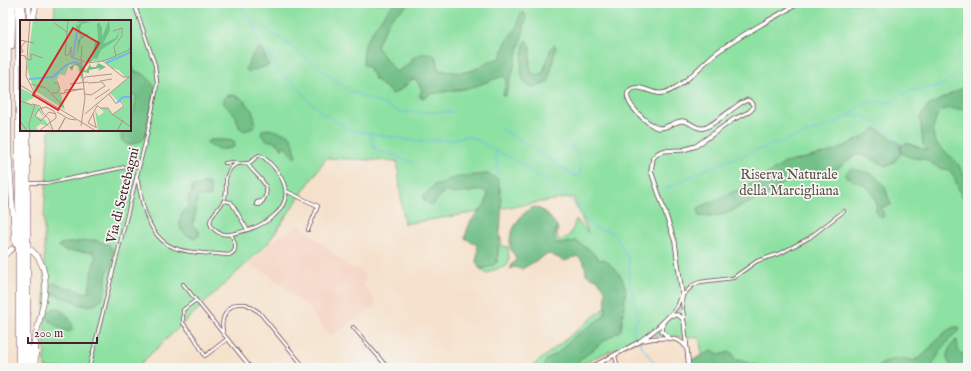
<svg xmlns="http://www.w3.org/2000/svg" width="971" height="371" font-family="'IM FELL English',serif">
  <rect width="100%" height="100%" fill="#f6f6f2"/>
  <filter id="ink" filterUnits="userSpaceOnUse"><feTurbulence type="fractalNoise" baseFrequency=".025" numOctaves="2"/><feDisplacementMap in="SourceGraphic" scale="8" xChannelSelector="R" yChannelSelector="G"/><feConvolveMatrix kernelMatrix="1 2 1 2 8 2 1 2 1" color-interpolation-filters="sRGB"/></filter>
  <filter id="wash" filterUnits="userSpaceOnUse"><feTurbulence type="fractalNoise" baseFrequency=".012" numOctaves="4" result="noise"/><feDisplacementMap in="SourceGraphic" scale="16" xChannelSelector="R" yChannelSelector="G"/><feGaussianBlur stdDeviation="0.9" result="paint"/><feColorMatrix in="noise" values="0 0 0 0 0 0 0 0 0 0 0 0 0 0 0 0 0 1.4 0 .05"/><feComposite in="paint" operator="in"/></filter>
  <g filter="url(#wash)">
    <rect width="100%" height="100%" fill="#f5e1cb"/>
    <path fill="#f5d3c1" d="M299,225L352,269L359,268L366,279L364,285L375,301L374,306L333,335H328L307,306L268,274L248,265L270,243Z"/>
    <path fill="#8de1a2" stroke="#6c8066" d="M55,3H968V368H705L699,338L651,335L603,354L573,368H530L611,303L599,260L590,250L576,241L561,244L556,243L554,238L557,226L558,229L557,237L558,239L562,240C572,236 573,228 576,219L588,233L573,197L404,224L397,161L326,158L268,243L136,368H45L44,219L49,130H130V21H54Z
      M499,237L501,238L502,246L508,247C512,276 502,262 487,274L479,268L478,266L483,269L497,262Z"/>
    <path fill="#72bf88" stroke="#5e6f5a" d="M395,3H409C405,9 399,11 394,15C388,21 379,39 377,47L395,71L397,72L409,64L411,59C419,55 432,47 437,60C439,63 437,66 438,69C448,73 466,74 476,69C480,67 483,64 487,62C492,60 497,60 502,57C503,44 509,36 518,27C518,21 519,18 522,12L524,13L526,16L522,37L506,96L503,95L507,79L503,76L470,88L430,94C427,97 425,98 420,97V94L422,90L417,81L414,79L411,80L404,87L393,94L375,79L368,67L363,64C364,59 363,53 364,48C367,37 386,10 395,3Z
      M527,40C536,50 525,64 533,74L537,75L543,73L551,48L554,45L556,47L548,82C543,85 536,88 530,86C515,80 524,54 524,43Z
      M258,48L262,50L269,65L249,72L245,69C250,62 253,53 258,48Z
      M130,66L133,67L134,72C145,72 149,79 156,88L147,131L142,141L128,145L122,141L121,137L124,130H130V120L134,113L136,96L132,94L130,89L132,86L130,82Z
      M968,85V107C960,113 950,105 941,111C938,113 936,117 935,121C928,146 943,147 956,162C960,166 961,170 963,175L968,177V194L963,196H961C959,189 954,174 948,169C937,170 934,163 924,159C922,158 918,159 915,158C910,158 906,155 902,153L901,148L902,145L907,143L928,151L923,144L920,117L928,106Z
      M231,95C246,96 258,115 254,128L244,131L239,127L236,116L224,104L223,99L226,96Z
      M876,128L900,144L901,154L892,164L886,166C880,163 864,154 858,155C851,156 844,165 838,168C816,179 790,173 772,192L725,214L715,216H699L698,208L753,183L785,163L835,151L867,135Z
      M269,129C294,137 289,129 297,156L294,158L286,147L283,146L282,150C281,148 280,146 278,144C273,139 267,144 261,134L262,130Z
      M210,140H224L234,141L235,146C226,151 216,150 208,144L207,142Z
      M852,169L873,174L884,185L891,205L881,207L884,216L881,218L876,212C878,204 874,192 866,186C861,182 854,183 850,177L847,178L845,175L848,171Z
      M487,174L498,179C505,206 499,235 497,262L492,266L482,269L476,262L478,251L477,245L465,238C466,234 467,229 469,225C474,213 490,207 487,192L483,190L454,194L446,191L441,194L432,206L424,200L423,197L435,184L439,185C451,175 472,176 487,174Z
      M202,183H208L210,187L211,197L199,196C193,205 198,215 192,225L199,231V236L195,238C192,237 188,236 185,234C176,227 180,211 189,206L188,197L193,192L191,189L194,185L202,186Z
      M534,207C544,209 551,218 557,226L554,238L556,243L561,244L576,241L590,250L599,260L604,259C614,267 624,277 626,290L621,330L604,341L579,361L576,366L573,368H543L546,360L559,352L572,338L604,316L606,310L605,289L598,280L586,274C585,264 586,263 577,256L565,261L550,254L545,255L522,269L514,267L510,269L512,264L516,261C516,256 511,252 510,246C508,233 521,211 534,207Z
      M95,240L110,245C114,251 115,258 111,266C110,269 107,270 107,274C106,278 106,283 106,287C103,306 88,310 73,301L72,299H68L54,295L50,286L54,283L67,288H72L85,293L89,292L92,269L96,258L94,252L66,251L59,247L60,244Z
      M54,308C64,309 73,320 72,329L70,332C60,329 51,325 46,315Z
      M954,327H959L960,328C958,333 952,335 949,340C942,348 936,358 931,368H874C889,361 896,355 913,361C931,354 935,335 954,327Z
      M957,340L958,350L962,354L968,351V368H953C943,359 947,350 955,341Z
      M713,350L719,355L730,352L733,354L735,360H739L767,368H724L717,365L713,366L714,368H691L689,361L695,359Z"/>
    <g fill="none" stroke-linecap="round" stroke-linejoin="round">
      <path stroke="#70bbe9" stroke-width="1" d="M238,3L251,19L254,26L259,42L270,56L280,74L295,84L315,107L324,114L350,130L423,142L431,140H450L468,136L473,138L525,166L572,201L585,220L593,227L598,229L611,232L615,235L629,260V279L638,319L633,328V334L658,368
        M254,26L263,27L269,30L347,89
        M350,91L401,112H454
        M851,115C869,112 889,134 902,145
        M499,127L577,177L580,174L581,162L569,144
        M370,134L375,149L378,151L399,157L414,163
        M495,151L498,174
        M663,190L708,168L794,137L831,125L850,115L859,107L867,102H890L908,91L919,89L931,88L941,86L955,74"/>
    </g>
  </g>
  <g filter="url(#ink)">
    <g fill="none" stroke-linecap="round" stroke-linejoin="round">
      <defs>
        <path id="minor" d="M259,155C267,158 274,167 279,174C302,209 260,229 231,234C226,235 220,234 216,231C200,220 222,209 225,198C228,186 222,178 232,167C238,161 243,165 249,163C253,161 255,157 259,155Z
          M225,163L235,162L236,164
          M247,163C256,178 278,186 259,205L256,204L257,202L263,201
          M137,178C139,187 141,196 143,205C157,257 185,251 229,255C239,251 235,242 231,234
          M31,183H49L140,164
          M286,191L318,206L308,230
          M224,201L231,202L247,229
          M183,284L251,368
          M683,295L693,285L700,282L733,278L757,261L781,253L809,238L844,211
          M683,295L682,301L684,319
          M196,300L183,310V323L194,337L205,356L227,339
          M670,315L677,307L682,294
          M353,327L388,368
          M224,335C220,323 223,310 236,304H246L259,312L305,368
          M615,356L618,368
          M89,368L147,135L156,92L157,83L155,65L134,3"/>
        <path id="tertiary" d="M682,294L675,242L651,171L653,158L658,153L662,151L683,150L696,146L734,119L749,112L753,108V104L748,100L741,103C733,108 711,127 704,128C695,130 690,120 681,121C674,122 666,129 658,128C649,126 621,101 629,91C636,83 649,92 658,93C664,94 670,91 675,88C691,79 702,64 716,53C742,34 772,19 799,3
          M663,324L662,331L669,338
          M645,340C655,337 680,336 685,346
          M590,368L639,342L656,329L670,315H678L682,318L684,322L689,368"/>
        <path id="motorway" d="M8,3L9,155L15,244
          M23,3V21
          M29,21V3
          M33,21L36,3
          M12,46L13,3
          M3,205L7,164
          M3,256L12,249
          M31,361C33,329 62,275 31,250
          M18,368V3
          M23,368V130
          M28,368V130
          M35,368L36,343"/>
      </defs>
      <use href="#minor" stroke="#643c43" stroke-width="4"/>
      <use href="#tertiary" stroke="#643c43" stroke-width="5"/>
      <use href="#motorway" stroke="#643c43" stroke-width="6"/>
      <use href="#minor" stroke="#fff" stroke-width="2.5"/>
      <use href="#tertiary" stroke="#fff" stroke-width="3.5"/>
      <use href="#motorway" stroke="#fff" stroke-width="5"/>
    </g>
  </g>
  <g text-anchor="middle" stroke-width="3.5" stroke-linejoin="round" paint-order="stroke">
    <g font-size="14" fill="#5b5049" stroke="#f6f6f2">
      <text x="789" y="179">Riserva Naturale<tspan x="789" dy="16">della Marcigliana</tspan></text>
    </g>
    <g font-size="14" fill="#4a1f2b" stroke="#f6f6f2">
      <text transform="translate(122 195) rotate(-76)" y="5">Via di Settebagni</text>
    </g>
  </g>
  <g transform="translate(20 20)">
    <rect width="111" height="111" fill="#f5e1cb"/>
    <path d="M13,0H111V111H78L75,91L79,96L84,92L80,88H88L92,95L105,86L100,79L96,85L98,81L90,73L109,57H105L99,50L92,48L85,41H65L61,60L57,44L52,46L50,43L45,56L40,54L37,59L45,90L14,70L7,48ZM0,68L16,76L6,82L19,87L25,99L18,90L15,96L25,100L32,111L28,106L21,104L16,107L18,111H0Z" fill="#8de1a2"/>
    <path d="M57,0V6L62,2L58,3V0L70,2L62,4L60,8L61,16L70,13L61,19L57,35L58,20L61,17L56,7ZM89,0L90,10L83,24L96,18L100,8L97,19L81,30L77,39L74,38L71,42H66L70,37L68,41L72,39L75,22L78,20L77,4L79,2L82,8V17ZM58,43L66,51L70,44L71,47H76L78,43L86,47L78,51L80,48L69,50V53L63,52L62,60L59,46L54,45L52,51L49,47Z" fill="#72bf88"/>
    <path fill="none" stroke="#70bbe9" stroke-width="2" d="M53,37L57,12M86,43L111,32M9,59L33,57L46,45L54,42L61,44M97,83L103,77H111"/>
    <path fill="none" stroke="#b1938b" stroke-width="1" d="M48,0L45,35H49L51,27V37L68,43L83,41L103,57H110M34,3L47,12M0,20L14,23M0,32H3L1,27L6,21M0,35L5,36L6,39L11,40V34L23,38M95,36L109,30L111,25M7,39L10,0M7,40L6,56L14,72M61,40L62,25M83,41L96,36L94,27L102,16V8L93,11M62,61L65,57L92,54M80,61L92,59M11,64L26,68L44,87M50,64L68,62M0,65L76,111M32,73H37L40,69L38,63H34M45,73V70L64,69M40,74L61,69M65,74L71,75L85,66L82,62L68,63M89,74L96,84M75,79L90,69M0,81L12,85M12,84L20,86L23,93L29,99L33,111M76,84L80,88H88L92,94L111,107M37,92L49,99L56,100M36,94L29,92L21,101L15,96L19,89L26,87L34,91L36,95V98M65,94L109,57M73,94L76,107M92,95L104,86L100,81M0,101L7,111M61,106L65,78L61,40M77,108L68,103L77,86M10,111L9,104L15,84M19,111L36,98M38,111L45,98L38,111M97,111L103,100"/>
    <path fill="#d62828" fill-opacity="0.15" stroke="#d62828" stroke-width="2" d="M53,8L79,23L38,90L13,75Z"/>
    <rect width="111" height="111" fill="none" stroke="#4a1f2b" stroke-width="2"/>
  </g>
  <rect width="971" height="371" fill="none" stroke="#f6f6f2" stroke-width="16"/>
  <path d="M28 337v6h69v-6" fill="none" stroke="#4a1f2b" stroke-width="2"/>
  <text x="34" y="337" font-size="12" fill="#4a1f2b" stroke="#f6f6f2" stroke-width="3" paint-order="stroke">200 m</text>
</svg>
